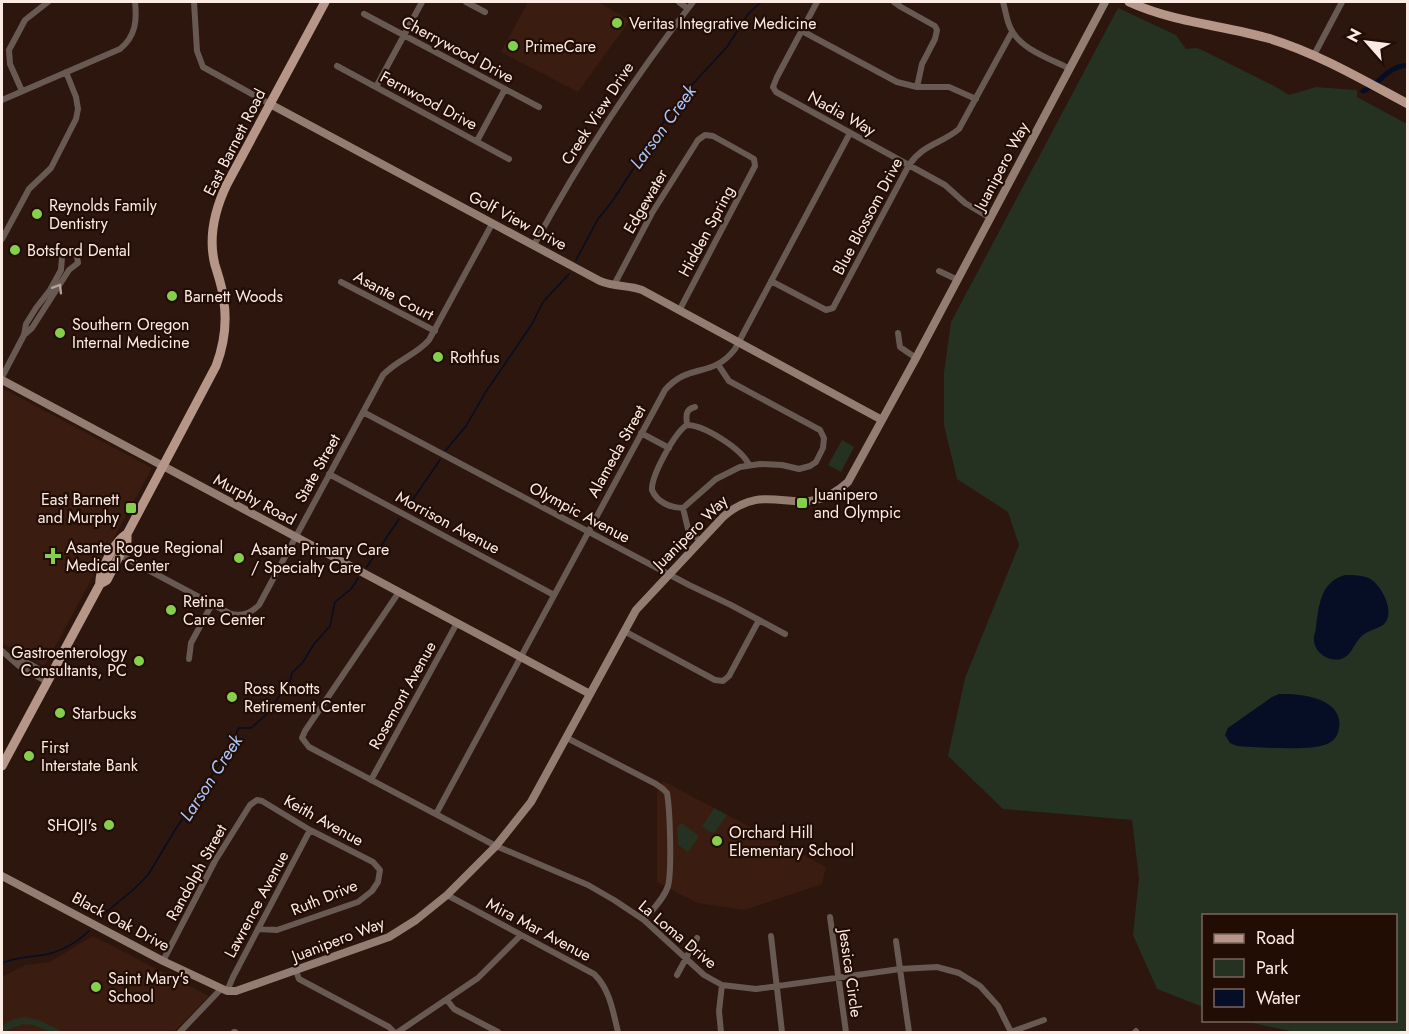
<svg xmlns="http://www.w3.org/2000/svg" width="1409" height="1034" font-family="Jost,sans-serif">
  <rect width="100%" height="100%" fill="#2d160d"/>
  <path fill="#3a1c10" d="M528,2H598L630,20L578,92L501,52Z
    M2,388L152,468L46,663L42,665L2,643Z
    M663,781L826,867L822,884L745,910L697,903L657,882V793Z
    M93,936L209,996L174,1032H2V977L25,965L50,962Z"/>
  <path fill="#253121" d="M1118,8L1176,35L1186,49L1197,48L1204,51L1276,87L1289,95L1316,87L1357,90V97L1407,124V1032H1295L1243,1021L1396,1020V916H1204L1203,1007L1157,989L1133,935L1139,878L1132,820L1003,809L948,756L965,678L1019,545L1008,512L957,479L944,425V373L951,322Z
    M842,440L854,447L841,472L828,465Z
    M714,808L727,815L714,834L702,827Z
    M681,823L697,834L698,838L688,852L678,845L677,828Z
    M24,1017L39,1020L63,1032H49L34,1025L23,1024L2,1032V1026L11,1020Z"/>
  <path fill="#050e24" d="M1345,575C1353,575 1365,575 1372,580C1383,588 1396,614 1383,625C1375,630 1365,631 1359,639C1353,646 1351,656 1341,659C1329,662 1315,653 1314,641C1313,636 1316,632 1316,627C1319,606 1320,582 1345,575Z
    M1279,694C1300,693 1344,698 1339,728C1338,735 1335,740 1329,743C1314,752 1257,747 1237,746L1230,743L1225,735L1228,728L1272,697Z"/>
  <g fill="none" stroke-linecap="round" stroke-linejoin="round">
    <path stroke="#050e24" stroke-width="1.5" d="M576,260L598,219L611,203L667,117L690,87L727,47L748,14L761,2
      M446,450L466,426L485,393L532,324L543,302L569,274
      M406,509L440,460
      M366,568L399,519
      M99,918L133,890L148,875L175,830L231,747L237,731L239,728H251L266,715L290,681L292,673L303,662L314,644L330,626L335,602L351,589L358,578
      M2,963C16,957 28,957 43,955C61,952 75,944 89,931"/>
    <path stroke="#050e24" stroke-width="5" d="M1363,91C1380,85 1385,67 1408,65"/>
    <path stroke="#685953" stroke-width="6" d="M194,2L197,51L203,67L270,104
      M466,2L485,12
      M679,2L687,8
      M817,2L777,77L773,87L776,92L945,185L965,203L990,218
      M894,2L901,7L935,26L937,30L935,39L922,64L917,87
      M1003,2C1006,11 1006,20 1011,29C1021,50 1051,59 1070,69
      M364,14L539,107
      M802,31L897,82L917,87H949L976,99
      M1314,55L1342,2
      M337,66L509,159
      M376,87L422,2
      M22,91L10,64L9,50L25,20L48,2
      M2,100L120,49C136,36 137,20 135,2
      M477,141L505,89
      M2,239L29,189L51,168L76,119L78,109L76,97L66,72
      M534,245C580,160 633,79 693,2
      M939,271L958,280
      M771,281L826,310L833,308L909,165C923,144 941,144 959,129L1012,32
      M341,282L435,331
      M614,285L652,213L698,140L705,135L713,136L749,156L754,159L755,166L679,311
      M898,333L900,347L916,358
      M719,366L729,381L820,430L824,438L823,448L816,462L810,466L799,469L782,465L760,464L740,467L716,479L683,508C670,508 657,502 652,490C651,476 675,432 687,425C704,425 742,449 749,465
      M2,377L24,335L26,324L36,308L50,290L61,270L62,257L65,253L74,252L77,256L78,263L69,270L32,328L24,335
      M363,412L689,585L731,605L785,634
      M687,425C686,417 685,409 695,407
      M641,433L669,448
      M329,474L554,595
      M683,508L688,529L700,541
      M120,555L229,613C241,617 250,614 259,605L383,375C397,360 416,355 429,340L492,224
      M399,592L305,731L302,738L309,747L496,846L588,885L614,900L644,920L704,975L722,985L756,989L900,969L937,967L959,973L980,986L998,1006L1011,1032
      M624,631L715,680L723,681L729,676L759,620
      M2,651L19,666L47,682
      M13,659C27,660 39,669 49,677
      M189,659L191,643L212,604
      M567,738L656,784L663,789L667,793C670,810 672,871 668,886C664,899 652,910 644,920
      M371,780L457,623
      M436,814L665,390C689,362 712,379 735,349L850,133
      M447,895L594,974C610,989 613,1012 618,1032
      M830,917L846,1032
      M771,936L782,1032
      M896,941L909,1032
      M163,961L215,861L250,805L257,800L262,801L310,830L373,862L380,870L378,882L372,891L358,902L277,930L258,929
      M296,971L299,979L389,1027L394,1032
      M677,975L697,938
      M227,991L233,977L310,830
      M447,1000L454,1009L498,1032
      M180,1032L220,990
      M234,1032H235
      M398,1032L478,978L521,935
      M721,1032L719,1011L722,985
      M1011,1032L1044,1020
      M1135,1032L1136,1031"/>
    <path stroke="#937c72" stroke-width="8" d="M270,104L600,281C614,287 628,285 642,290L882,420
      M2,380L590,694
      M2,876L163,961L227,991H236L389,937L416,920L447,895L496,846L531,802L636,610L723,517C770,475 800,526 848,482L916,358L1105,2"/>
    <path stroke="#b59689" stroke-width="9" d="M1129,2C1175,23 1223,25 1271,39C1319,54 1363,80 1408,104
      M100,584C98,572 116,539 127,534
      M2,766L100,584L107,580L127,541V534L216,366C224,345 227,324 224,302C223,289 219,278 215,265C208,238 215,209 227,184L325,2"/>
  </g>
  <defs><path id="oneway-chevron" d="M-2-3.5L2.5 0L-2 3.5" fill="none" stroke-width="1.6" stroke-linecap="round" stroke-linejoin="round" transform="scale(1.5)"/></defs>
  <use stroke="#b2a29c" href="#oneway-chevron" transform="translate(58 288) rotate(-59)"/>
  <g fill="#86cf4c" stroke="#220d05" stroke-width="2">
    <circle cx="617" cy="23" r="6"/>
    <circle cx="513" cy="46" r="6"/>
    <circle cx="37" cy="214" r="6"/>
    <circle cx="15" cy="250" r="6"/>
    <circle cx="172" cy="296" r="6"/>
    <circle cx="60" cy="333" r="6"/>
    <circle cx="438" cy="357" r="6"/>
    <rect x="796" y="497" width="12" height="12" rx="3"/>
    <rect x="125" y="502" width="12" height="12" rx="3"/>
    <path d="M50 547h6v6h6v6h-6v6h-6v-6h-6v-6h6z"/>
    <circle cx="239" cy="558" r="6"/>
    <circle cx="171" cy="610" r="6"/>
    <circle cx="139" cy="661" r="6"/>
    <circle cx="232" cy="697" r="6"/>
    <circle cx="60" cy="713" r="6"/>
    <circle cx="29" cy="756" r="6"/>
    <circle cx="109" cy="825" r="6"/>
    <circle cx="717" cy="841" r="6"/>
    <circle cx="96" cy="987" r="6"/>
  </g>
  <g text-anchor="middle" stroke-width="4.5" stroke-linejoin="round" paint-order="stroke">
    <g font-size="16" fill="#fcebe4" stroke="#220d05" text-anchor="start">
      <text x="629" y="29">Veritas Integrative Medicine</text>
      <text x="525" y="52">PrimeCare</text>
      <text x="49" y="211">Reynolds Family<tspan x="49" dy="18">Dentistry</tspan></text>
      <text x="27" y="256">Botsford Dental</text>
      <text x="184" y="302">Barnett Woods</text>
      <text x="72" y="330">Southern Oregon<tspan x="72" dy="18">Internal Medicine</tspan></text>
      <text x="450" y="363">Rothfus</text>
      <text x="814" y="500">Juanipero<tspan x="814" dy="18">and Olympic</tspan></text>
      <text x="119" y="505" text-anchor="end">East Barnett<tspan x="119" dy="18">and Murphy</tspan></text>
      <text x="66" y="553">Asante Rogue Regional<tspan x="66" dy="18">Medical Center</tspan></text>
      <text x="251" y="555">Asante Primary Care<tspan x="251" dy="18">/ Specialty Care</tspan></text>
      <text x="183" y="607">Retina<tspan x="183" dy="18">Care Center</tspan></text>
      <text x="127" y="658" text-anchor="end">Gastroenterology<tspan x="127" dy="18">Consultants, PC</tspan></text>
      <text x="244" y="694">Ross Knotts<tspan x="244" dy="18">Retirement Center</tspan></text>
      <text x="72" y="719">Starbucks</text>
      <text x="41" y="753">First<tspan x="41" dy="18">Interstate Bank</tspan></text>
      <text x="97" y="831" text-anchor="end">SHOJI's</text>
      <text x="729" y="838">Orchard Hill<tspan x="729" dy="18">Elementary School</tspan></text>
      <text x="108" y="984">Saint Mary's<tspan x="108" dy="18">School</tspan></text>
    </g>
    <g font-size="16" fill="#fcebe4" stroke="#220d05">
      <text transform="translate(458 49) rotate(28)" y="6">Cherrywood Drive</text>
      <text transform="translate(429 100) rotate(28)" y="6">Fernwood Drive</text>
      <text transform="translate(597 113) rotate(-57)" y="6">Creek View Drive</text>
      <text transform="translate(842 113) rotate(29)" y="6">Nadia Way</text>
      <text transform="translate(234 142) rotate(-63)" y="6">East Barnett Road</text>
      <text transform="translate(1001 166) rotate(-62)" y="6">Juanipero Way</text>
      <text transform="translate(645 201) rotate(-60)" y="6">Edgewater</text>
      <text transform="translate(867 216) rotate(-62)" y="6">Blue Blossom Drive</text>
      <text transform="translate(518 220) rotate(28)" y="6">Golf View Drive</text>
      <text transform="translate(706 231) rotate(-62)" y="6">Hidden Spring</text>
      <text transform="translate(394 295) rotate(28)" y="6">Asante Court</text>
      <text transform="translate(616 451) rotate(-61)" y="6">Alameda Street</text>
      <text transform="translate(317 468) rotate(-61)" y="6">State Street</text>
      <text transform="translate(255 499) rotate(28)" y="6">Murphy Road</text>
      <text transform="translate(580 512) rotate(28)" y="6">Olympic Avenue</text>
      <text transform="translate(448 522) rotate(28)" y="6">Morrison Avenue</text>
      <text transform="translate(690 532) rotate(-45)" y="6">Juanipero Way</text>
      <text transform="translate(402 695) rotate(-61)" y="6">Rosemont Avenue</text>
      <text transform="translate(324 820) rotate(29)" y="6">Keith Avenue</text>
      <text transform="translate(196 872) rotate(-61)" y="6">Randolph Street</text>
      <text transform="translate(324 897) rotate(-22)" y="6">Ruth Drive</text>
      <text transform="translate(256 904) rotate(-62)" y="6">Lawrence Avenue</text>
      <text transform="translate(121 921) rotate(28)" y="6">Black Oak Drive</text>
      <text transform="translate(539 929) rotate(28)" y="6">Mira Mar Avenue</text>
      <text transform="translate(678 934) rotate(40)" y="6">La Loma Drive</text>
      <text transform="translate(338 939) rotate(-21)" y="6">Juanipero Way</text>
      <text transform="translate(851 973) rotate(82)" y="6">Jessica Circle</text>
    </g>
    <g font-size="18" font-style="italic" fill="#abc6f9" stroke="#220d05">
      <text transform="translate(663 127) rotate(-54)" y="6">Larson Creek</text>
      <text transform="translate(211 778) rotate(-57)" y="6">Larson Creek</text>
    </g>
  </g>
  <rect width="1409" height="1034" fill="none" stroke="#fcebe4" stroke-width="6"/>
  <rect x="1202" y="914" width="195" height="108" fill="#220d05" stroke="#79665e" stroke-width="1.5"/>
  <rect x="1214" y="934" width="30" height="9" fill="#b59689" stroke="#79665e" stroke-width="1.5"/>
  <text x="1256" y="944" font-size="18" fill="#fcebe4">Road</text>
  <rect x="1214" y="959" width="30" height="18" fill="#253121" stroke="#79665e" stroke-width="1.5"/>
  <text x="1256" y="974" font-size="18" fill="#fcebe4">Park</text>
  <rect x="1214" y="989" width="30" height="18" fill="#050e24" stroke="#79665e" stroke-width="1.5"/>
  <text x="1256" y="1004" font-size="18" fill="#fcebe4">Water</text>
  <g transform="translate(1367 42) rotate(298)" stroke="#220d05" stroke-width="4.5" paint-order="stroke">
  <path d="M0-4.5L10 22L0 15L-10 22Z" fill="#fcebe4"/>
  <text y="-9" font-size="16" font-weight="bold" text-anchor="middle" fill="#fcebe4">N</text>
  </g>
</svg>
